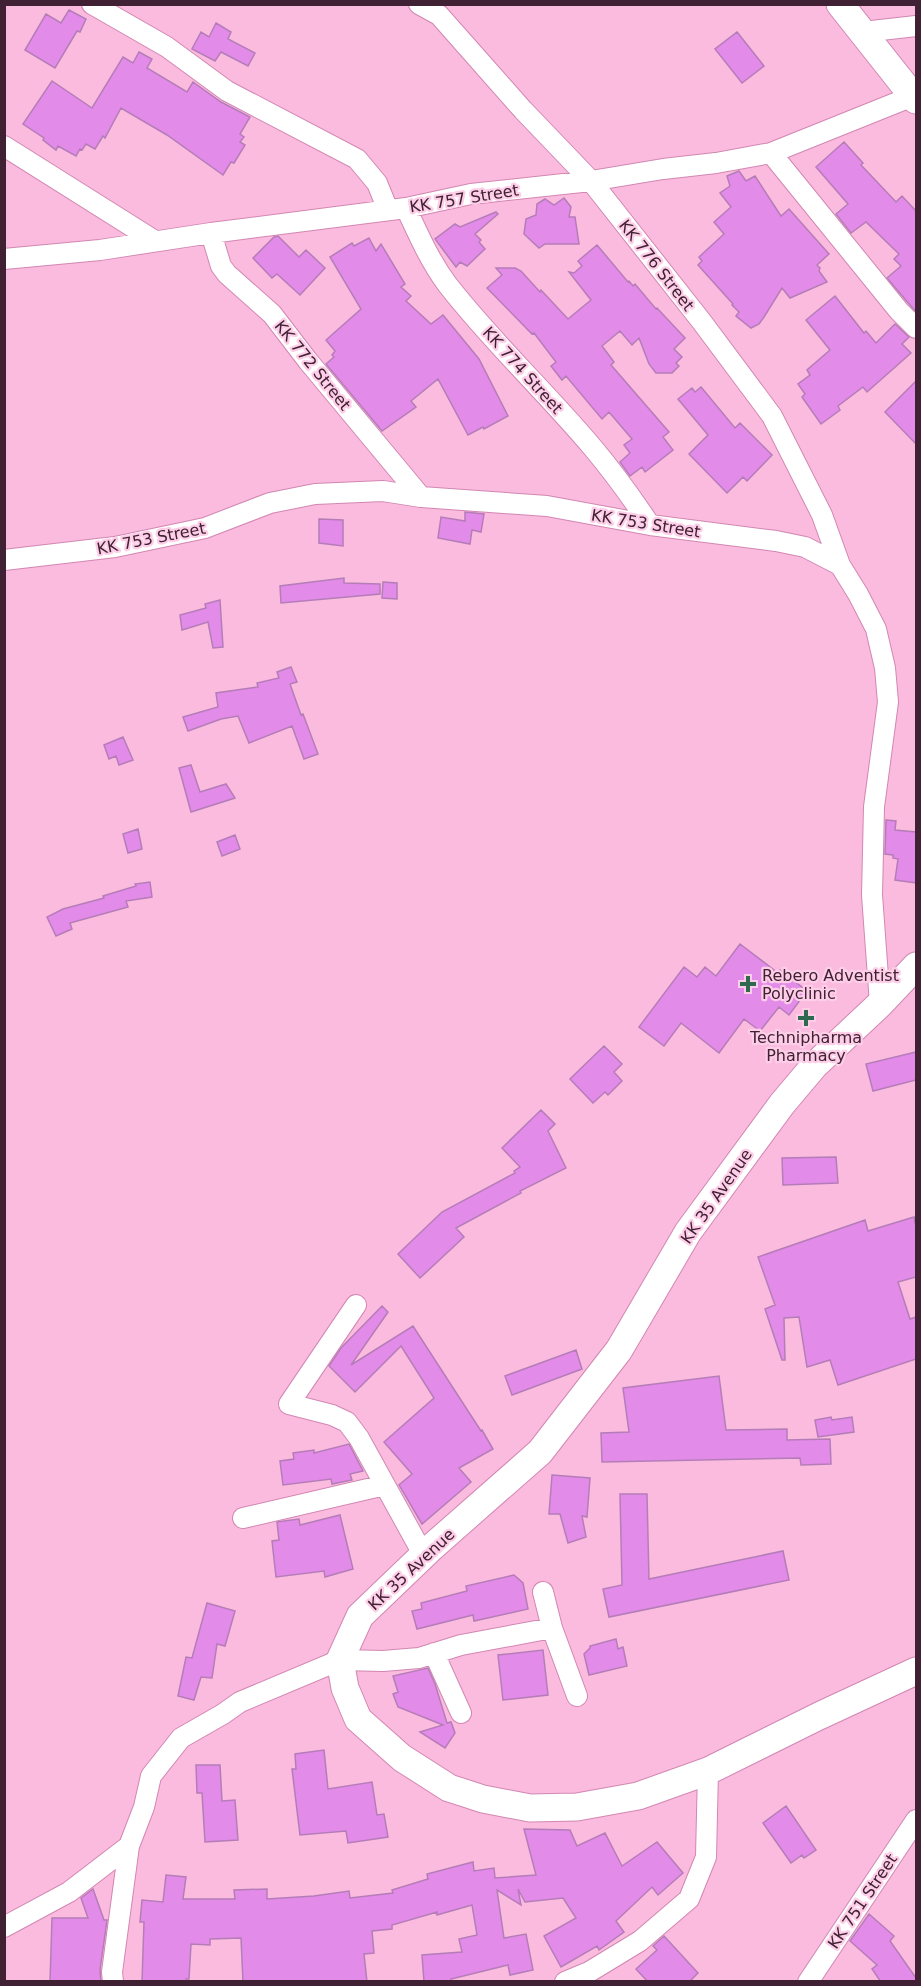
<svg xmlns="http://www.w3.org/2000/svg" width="921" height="1986" font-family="'DejaVu Sans',sans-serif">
  <rect width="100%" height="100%" fill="#fabbde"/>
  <path fill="#e38be9" stroke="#b57db8" stroke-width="1.5" d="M69,10L86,19L80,32L77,31L55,68L25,50L46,14L61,23Z
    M216,23L231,32L228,39L255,53L248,66L221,52L215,61L192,49L201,32L209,37Z
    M737,32L764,66L742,83L715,49Z
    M139,52L152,59L147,68L187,92L193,82L221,102L250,117L240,134L244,137L240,142L245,145L234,163L231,162L223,175L167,135L121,108L105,138L103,136L95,149L86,144L82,150L80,149L76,156L58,146L56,150L43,140L44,138L23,124L52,81L92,108L123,57L133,63Z
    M844,142L863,163L861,165L896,202L902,196L916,211V312L887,278L901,266L894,259L899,254L866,222L851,233L836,214L848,204L816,167Z
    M739,171L746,181L755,176L781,216L789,209L829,254L817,265L820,268L819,271L827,282L790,298L782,288L764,317L759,324L751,328L736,316L739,312L732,305L733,304L698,265L702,261L699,257L724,234L714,222L731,207L720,193L730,186L727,176Z
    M564,198L571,207L569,217H575L579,244H545L539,248L524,234L526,219L536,215L537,204L545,199L554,205Z
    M496,212L498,214L475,234L481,240L479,242L485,249L467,266L460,262L456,267L435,239L455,224L460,227Z
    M278,236L299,257L306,250L325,268L300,295L277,274L272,278L253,258L274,237Z
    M369,238L376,251L381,244L405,284L401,287L411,296L406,301L431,324L443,315L479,359L508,416L484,429L483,427L468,435L438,379L411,401L416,407L382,431L326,364L334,357L332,355L335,351L326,340L361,309L330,257L352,243L354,246Z
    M597,245L628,282L629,281L633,286L635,284L656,309L657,308L685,338L674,349L682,357L676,363L679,366L672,373H656L649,364L639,338L632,345L620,331L602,346L614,362L611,365L669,432L663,437L673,450L645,472L642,467L630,476L620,462L630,453L624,445L632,439L609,412L602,419L566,376L562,380L551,366L556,362L534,333L532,334L487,288L502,275L496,268H515L521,271L540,292L541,290L568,319L591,300L569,272L574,273L582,266L578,261Z
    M835,296L864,333L866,331L876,343L895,324L909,337L902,344L911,353L867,392L863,387L838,406L840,410L821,424L802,397L805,394L798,384L810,375L807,370L830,350L806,320Z
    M916,381V444L885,412Z
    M701,387L735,428L740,423L772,455L747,481L743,477L727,493L689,454L708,435L678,399L692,388L695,392Z
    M465,512L484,514L481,532L472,530L470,544L438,538L441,517L465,521Z
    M319,519L343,520V546L319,543Z
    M344,578V583L380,584V594L281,603L280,586Z
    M383,582L397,583V599L382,598Z
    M220,600L223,647L213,648L208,622L182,630L180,615L206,608L205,604Z
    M291,667L297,682L290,684L301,715L303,714L318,754L304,759L292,726L249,743L238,716L221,719L188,731L183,717L218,707L216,693L258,687L257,683L279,678L277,672Z
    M123,737L133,760L119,765L116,756L109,759L104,745Z
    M191,765L200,792L226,784L235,798L191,812L179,768Z
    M886,820L896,821L895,830L916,832V883L895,880L898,859L893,858V855L885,854Z
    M138,829L142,849L128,853L123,834Z
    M235,835L240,849L222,856L217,842Z
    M150,882L152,897L126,901L128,907L70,923L72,929L56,936L47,917L63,909L104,898L103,896L136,886L135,884Z
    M740,944L778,973L780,970L807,991L789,1015L779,1007L760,1031L744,1019L719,1053L681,1023L664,1046L639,1027L684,967L697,977L705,967L716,976Z
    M604,1046L622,1064L614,1072L622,1081L608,1095L605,1092L593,1103L570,1079Z
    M916,1052V1080L873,1091L866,1064Z
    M541,1110L555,1124L548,1131L566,1168L520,1191L521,1193L456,1228L464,1237L420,1278L398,1254L442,1212L515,1173L514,1171L520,1167L502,1148Z
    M836,1157L838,1183L783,1185L782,1158Z
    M914,1217L916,1227V1277L898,1282L910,1319L916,1317V1359L838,1385L830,1360L807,1367L799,1317L784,1318L785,1360H782L765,1309L775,1305L758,1257L865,1220L868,1231Z
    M382,1306L388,1312L351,1365L413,1326L481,1431L482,1430L493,1449L459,1468L471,1482L422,1524L399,1485L412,1474L384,1442L434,1398L401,1346L355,1392L329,1366L341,1348Z
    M576,1350L582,1369L512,1395L505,1376Z
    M719,1376L726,1430L787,1429V1440L830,1439L831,1464L801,1465L800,1458L602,1462L601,1433L629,1432L623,1388Z
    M831,1417L832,1420L852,1417L854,1432L818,1437L815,1420Z
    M349,1444L363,1471L350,1474L352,1480L332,1484L331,1479L283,1485L280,1461L294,1459L293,1453L314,1450V1453Z
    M552,1475L590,1478L587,1517L582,1516L586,1537L568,1543L560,1514H549Z
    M620,1494H647L649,1579L783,1551L789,1580L609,1617L603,1589L622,1585Z
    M340,1515L353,1569L325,1577L324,1571L276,1577L272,1541L279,1540L277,1522L299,1519L300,1525Z
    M514,1575L523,1583L528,1609L474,1621L473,1615L417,1629L412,1611L422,1609L421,1603L467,1591L466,1586Z
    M207,1603L235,1611L225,1646L217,1644L212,1678L201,1677L194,1700L178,1696L186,1657L192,1658Z
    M616,1639L618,1649L623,1647L627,1666L589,1675L584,1654L590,1648V1646Z
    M543,1650L548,1695L503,1700L498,1655Z
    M428,1668L435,1684L447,1723L451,1722L455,1733L445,1748L420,1732L443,1725L398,1707L393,1694L398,1692L393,1676Z
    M324,1750L328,1789L372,1782L377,1815L384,1814L388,1837L348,1843L346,1831L300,1835L292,1769H296L295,1754Z
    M196,1765H220L222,1801L235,1800L238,1840L205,1842L202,1793H197Z
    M786,1806L816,1850L804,1858L802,1855L791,1863L763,1823Z
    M524,1829L570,1830L577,1846L605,1833L622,1866L657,1842L683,1873L658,1895L652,1887L616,1921L624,1932L599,1950L597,1946L561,1967L544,1936L576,1918L563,1898L525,1902L518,1889L521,1905L497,1890L504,1938L526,1934L533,1970L510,1975L508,1965L451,1979L452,1982H424L422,1955L462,1952L459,1939L477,1935L472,1905L437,1915V1912L392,1925V1929L372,1931L374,1953L364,1954L367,1982H243L241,1938L210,1939V1945L191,1944L189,1979H186V1982H142L144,1922H140L142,1900L163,1902L166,1875L186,1877L183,1899H235L234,1890L267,1889V1899L314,1896L349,1891L350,1898L393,1893L392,1890L428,1879L427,1874L473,1862L474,1871L494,1868L495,1878L536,1875Z
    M93,1889L104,1920H107L100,1970L101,1982H50L52,1918H88L81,1898Z
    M869,1914L894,1936L890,1941L916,1978V1982H881L872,1969L877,1965L850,1941Z
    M664,1936L698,1973L689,1982H648L636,1969L657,1950L653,1946Z"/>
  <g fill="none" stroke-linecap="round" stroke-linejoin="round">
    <defs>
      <path id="street" d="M92,4L167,47L227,91L357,159L377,183L388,210
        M419,4L439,15L523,110L591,181L702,322L772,416L822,515L840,565
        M863,32L916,26
        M4,146L155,241
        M771,153L899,311L916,328
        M406,208C418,234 430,261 447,284C492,342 546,392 593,448C614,473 632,498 650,525
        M211,233L221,266L227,274L272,314L308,361L421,497
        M4,259L100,250L211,233L406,208L471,194L591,181L663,169L716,163L771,153L913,96
        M4,560L115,547L205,528L270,503L315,494L383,491L421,497L547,506L650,525L776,541L805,547L840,565L858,594L876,629L885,668L888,702L874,807L872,895L880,1004
        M356,1305L289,1404L332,1415L347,1422L359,1438L424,1556
        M243,1518L385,1485
        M543,1592L552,1628
        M434,1653L461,1713
        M4,1927L69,1892L129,1846L144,1807L151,1776L181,1738L223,1714L240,1702L340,1660L383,1661L419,1658L461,1645L552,1628L577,1696
        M113,1982L112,1972L129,1846
        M565,1982L589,1972L640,1941L689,1899L706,1857L708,1771
        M808,1982L916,1820"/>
      <path id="secondary" d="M840,4L916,100
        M916,966L880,1004L814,1066L782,1104L688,1232L619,1350L540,1452L432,1547L360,1616L340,1660L345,1688L358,1719L402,1758L449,1788L483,1799L530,1808L577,1807L638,1796L708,1771L819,1716L916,1671"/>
    </defs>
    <use href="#street" stroke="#d287b2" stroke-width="22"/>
    <use href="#secondary" stroke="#d287b2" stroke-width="29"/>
    <use href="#street" stroke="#fff" stroke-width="20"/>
    <use href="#secondary" stroke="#fff" stroke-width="27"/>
  </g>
  <g fill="#2f6952" stroke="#fecee8" stroke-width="2">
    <path d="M745 975h6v6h6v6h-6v6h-6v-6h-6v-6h6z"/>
    <path d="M803 1009h6v6h6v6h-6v6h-6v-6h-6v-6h6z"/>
  </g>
  <g text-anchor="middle" stroke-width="4.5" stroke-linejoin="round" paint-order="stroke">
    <g font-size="16" fill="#3f2133" stroke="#fecee8">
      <text transform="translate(464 198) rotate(-9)" y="6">KK 757 Street</text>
      <text transform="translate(657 265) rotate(52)" y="6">KK 776 Street</text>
      <text transform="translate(313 365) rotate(51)" y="6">KK 772 Street</text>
      <text transform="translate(523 370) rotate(48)" y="6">KK 774 Street</text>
      <text transform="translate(646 523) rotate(9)" y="6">KK 753 Street</text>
      <text transform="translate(151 538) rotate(-11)" y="6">KK 753 Street</text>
      <text transform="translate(716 1196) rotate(-55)" y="6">KK 35 Avenue</text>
      <text transform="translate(411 1569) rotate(-43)" y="6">KK 35 Avenue</text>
      <text transform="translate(862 1901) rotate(-56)" y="6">KK 751 Street</text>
    </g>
    <g font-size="16" fill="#3f2133" stroke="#fecee8" text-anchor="start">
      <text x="762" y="981">Rebero Adventist<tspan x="762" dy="18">Polyclinic</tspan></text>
      <text x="806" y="1043" text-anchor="middle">Technipharma<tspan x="806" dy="18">Pharmacy</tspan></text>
    </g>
  </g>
  <rect width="921" height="1986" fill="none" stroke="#3f2133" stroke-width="12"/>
</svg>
